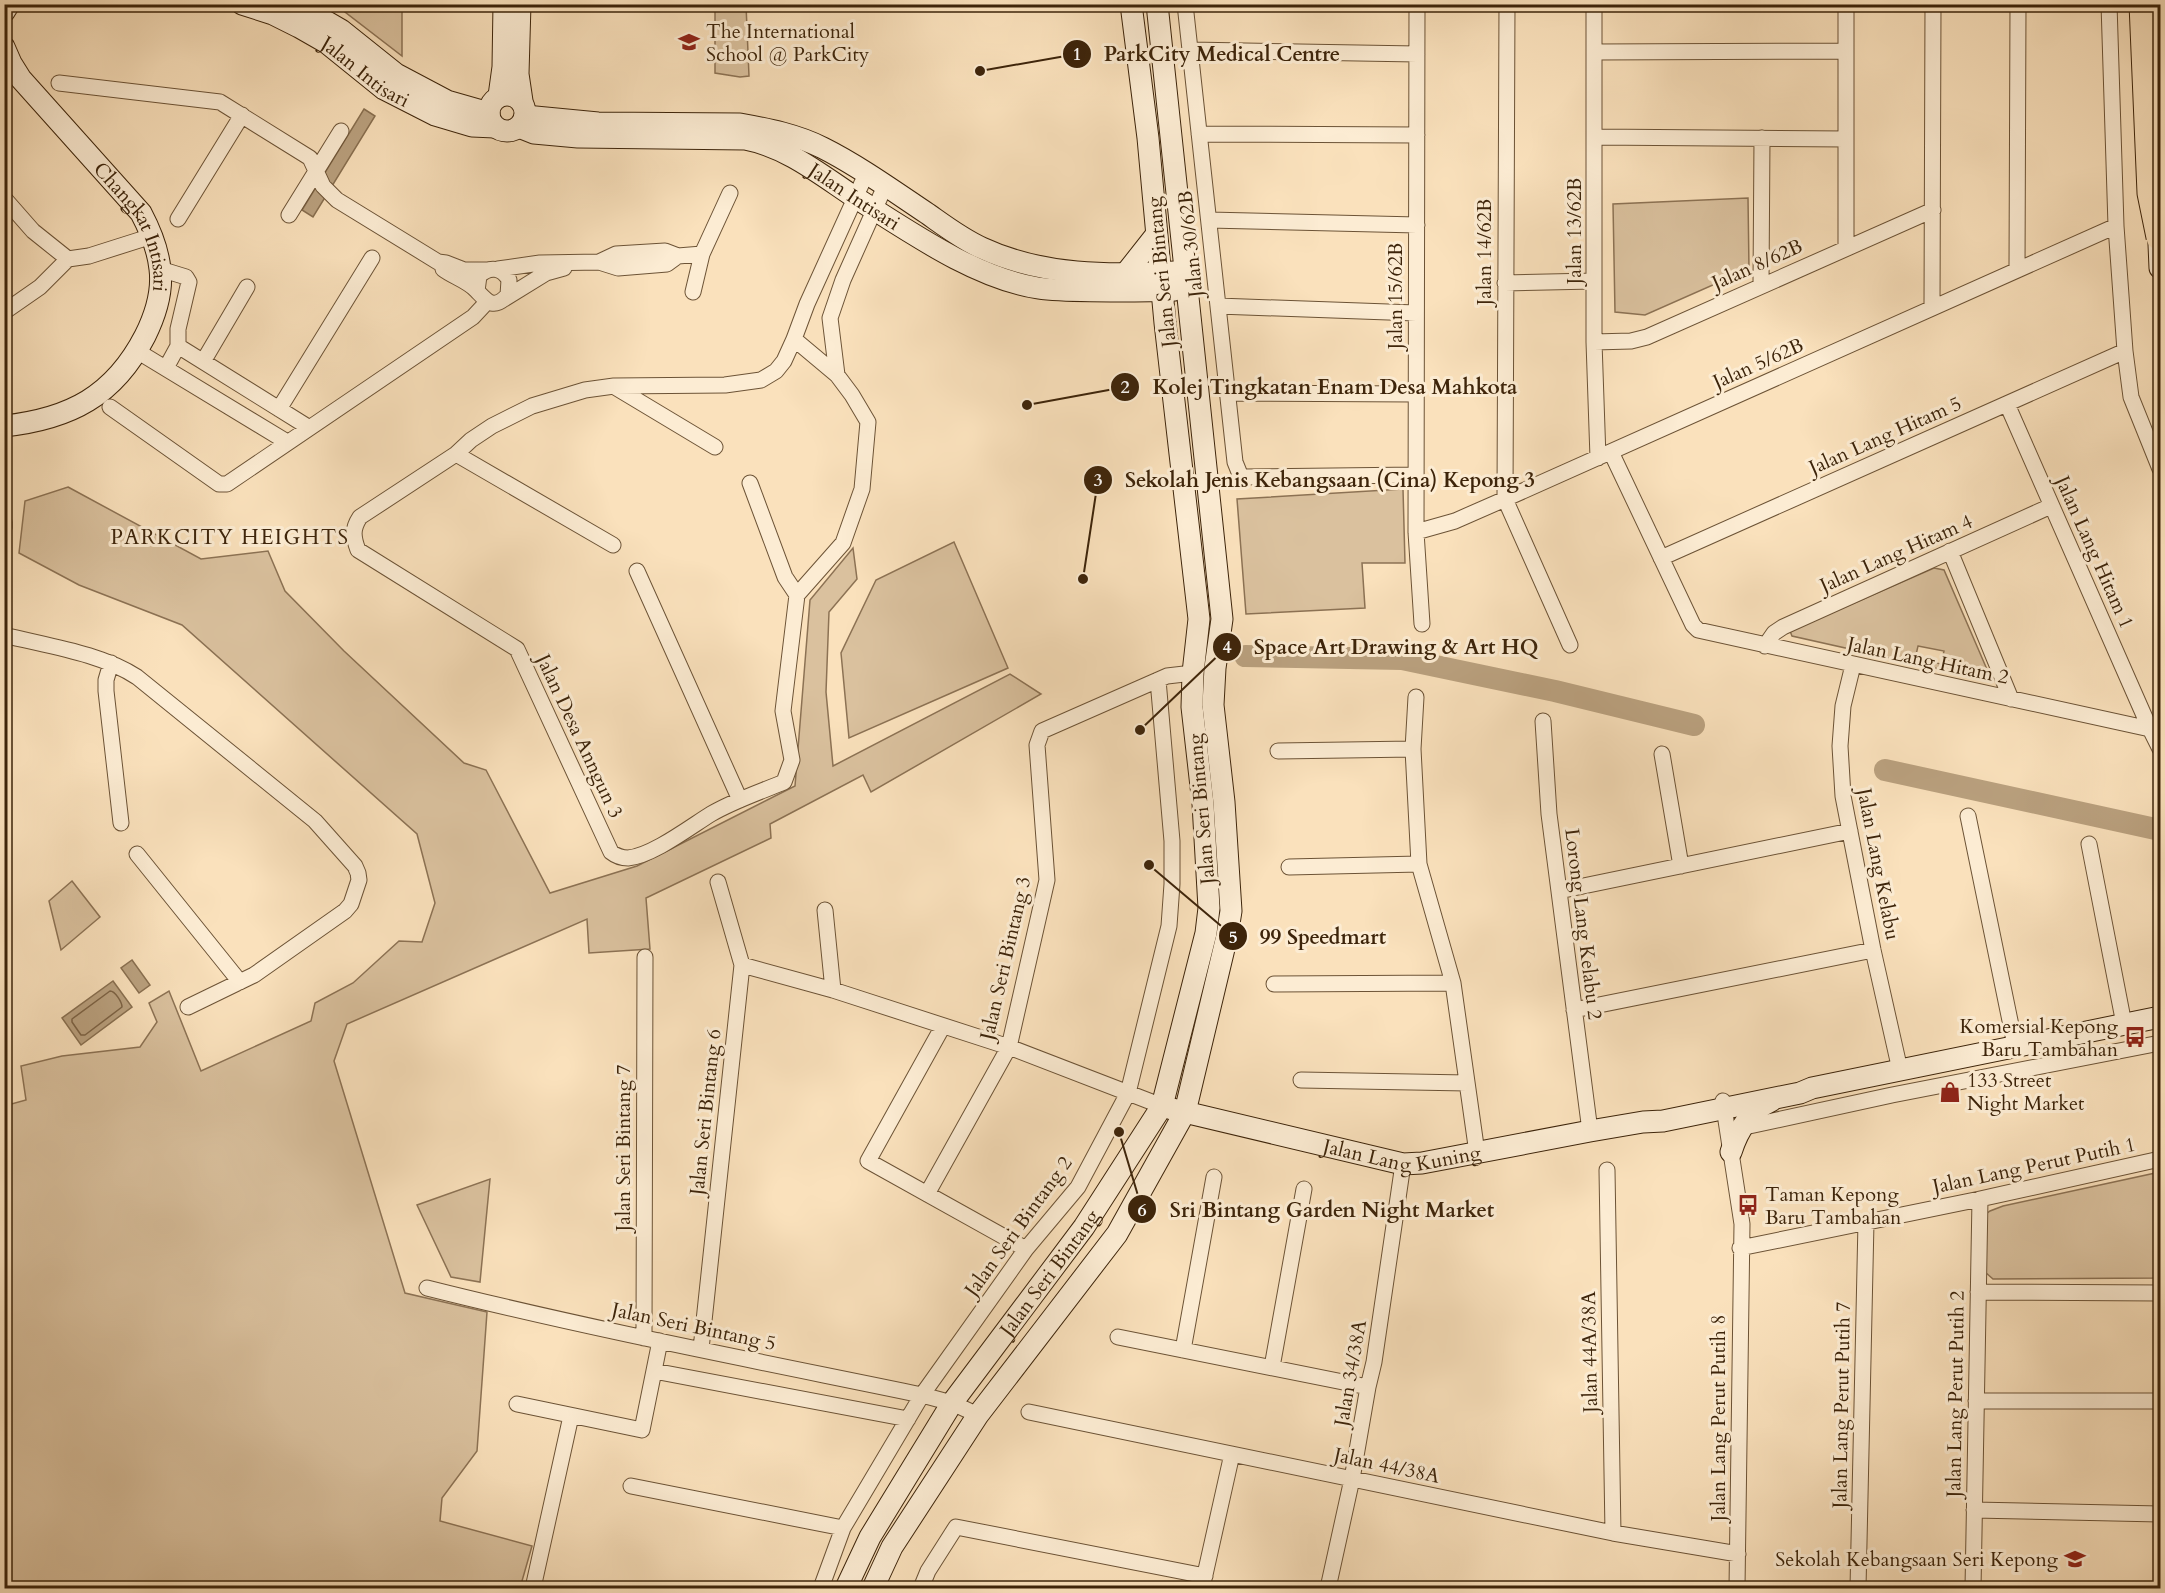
<svg xmlns="http://www.w3.org/2000/svg" width="2165" height="1593" font-family="Cardo,serif">
  <rect width="100%" height="100%" fill="#fae1bc"/>
  <filter id="stains"><feTurbulence type="fractalNoise" baseFrequency=".00333" numOctaves="4"/><feColorMatrix values="0 0 0 0 .2 0 0 0 0 .09 0 0 0 0 .02 0 0 0 .5 -.17"/></filter>
  <radialGradient id="worn" r=".72"><stop offset=".6" stop-color="#630" stop-opacity="0"/><stop offset="1" stop-color="#630" stop-opacity=".3"/></radialGradient>
  <path fill="#dac19e" stroke="#8c7254" stroke-width="1.5" fill-rule="evenodd" d="M334,5H402V56L337,6Z
    M715,5H746L749,76L740,77L715,73Z
    M1748,198L1749,269L1645,315L1615,312L1613,204Z
    M68,487L201,559L268,551L285,591L344,651L464,763L486,770L550,893L637,866L795,786L810,600L853,548L857,579L829,612L826,692L833,766L1010,674L1041,694L871,792L863,775L770,824L771,838L646,898L650,949L589,953L587,919L347,1024L334,1061L405,1293L487,1312L477,1451L442,1498L440,1521L532,1546L520,1588H5L4,1106L26,1100L21,1066L62,1056L140,1047L157,1022L149,1003L169,991L201,1071L311,1021L315,1003L353,983L399,941L422,942L435,903L417,834L182,625L79,585L19,553L25,501Z
    M1403,489L1405,563H1362L1365,608L1246,614L1237,499Z
    M954,542L1008,668L849,738L841,653L876,580Z
    M1934,568L1944,570L1989,674L1979,678L1792,636L1790,631ZM1918,646L1944,651L1941,664L1915,659Z
    M72,881L100,917L61,950L49,901Z
    M2160,1172V1278L1993,1279L1985,1272L1986,1214L1990,1211L2003,1206Z
    M490,1179L480,1282L451,1277L417,1205Z"/>
  <path fill="#baa17f" stroke="#886f50" stroke-width="1.5" d="M364,109L375,116L313,217L302,210Z
    M132,960L150,985L139,993L121,968Z
    M113,981L132,1007L81,1045L62,1018Z"/>
  <g fill="none" stroke-linecap="round" stroke-linejoin="round">
    <path stroke="#7c6244" stroke-width="1.5" d="M110,991C115,991 122,1002 122,1007L85,1035H81L72,1022V1019Z"/>
    <path stroke="#baa17f" stroke-width="22" d="M1245,656L1402,659L1555,691L1694,725
      M1885,770L2160,830"/>
    <defs>
      <path id="street" d="M1185,4L1235,462L1241,477L1416,475
        M1417,4L1416,532L1422,624
        M1507,4L1505,499L1570,645
        M1594,4V342L1598,458
        M2109,4L2116,226L2125,351L2131,397L2160,469
        M1191,50L1417,54
        M1595,52L1846,51
        M59,83L220,102L310,158L323,186L337,200L438,262L446,263L464,270H488
        M1199,134L1417,135
        M1595,137L1846,139
        M4,198L33,231L68,259
        M289,215L341,131
        M178,219L242,115
        M1209,220L1417,225
        M1846,247V4
        M678,256L667,264L618,268L599,262L616,254L665,251L678,256L702,254
        M160,269L186,277L189,282L178,329V346L166,368
        M443,269C452,276 468,281 476,290C487,301 493,311 508,295L509,280C502,267 489,266 479,276L477,291
        M498,269L540,263L599,262
        M2017,269L2018,4
        M1505,283L1594,281
        M1761,284L1762,138
        M693,292L702,254L730,193
        M504,299L546,273L564,268
        M1218,306L1416,313
        M1932,308L1933,4
        M4,312L40,287L68,259L89,256L152,236
        M794,339L837,375L852,395L868,422L862,489L843,543L797,595L783,711L792,760L784,782C760,792 733,801 711,814C690,827 652,856 628,858C621,858 616,856 611,852L517,649L358,550C353,537 352,529 360,517L456,454L471,440L492,426L532,406L585,390L614,386L725,385L761,380L776,371L784,361Z
        M794,339L807,304L866,174
        M1594,342L1631,341L1647,337L1933,210
        M178,346L308,427
        M137,351L287,442
        M207,355L247,287
        M837,375L830,318L843,280L885,186
        M615,387L715,447
        M1228,393L1416,394
        M2007,404L2150,729L2160,749
        M110,407L219,484H227L473,317L487,302
        M279,409L372,258
        M1611,452L1693,625L1698,630L2150,729
        M456,454L613,545
        M750,483L785,577L797,595
        M4,522V528
        M1416,532L1455,521L1505,499L2116,226
        M1950,551L2011,699
        M1661,558L2125,351
        M637,571L740,800
        M4,635C47,646 100,653 137,677L315,821L355,866L358,873L359,880L351,904L345,911L254,975L188,1007
        M1765,646L1774,633L1783,627L2051,506
        M111,663L106,680V691L121,823
        M1853,665L1843,706L1840,746L1843,796L1873,950L1900,1070
        M1416,697L1413,749L1419,864L1453,983L1477,1153
        M1543,721L1549,814L1590,1131
        M1278,751L1413,749
        M1662,754L1681,866
        M1968,816L2015,1045
        M2089,844L2124,1024
        M137,854L240,982
        M1289,867L1419,864
        M1559,891L1850,831
        M825,910L833,990
        M742,965L833,990L1009,1047L1162,1106
        M1274,984L1453,983
        M1574,1010L1873,950
        M943,1026L868,1161L1026,1249
        M1301,1080L1467,1083
        M1723,1101L1742,1224L1737,1588
        M1740,1128L1892,1095L2160,1043
        M1607,1170L1613,1533
        M927,1194L1009,1047L1047,880L1037,745L1042,731L1167,676L1193,673
        M1740,1248L1980,1199L2160,1159
        M427,1288C590,1329 757,1361 922,1395L952,1403L978,1415
        M1978,1292L2160,1293
        M1118,1337L1368,1387
        M644,1338L645,957
        M701,1349L742,965L718,882
        M1183,1350L1214,1177
        M1272,1367L1304,1189
        M654,1371L908,1419
        M1976,1401H2160
        M517,1404L642,1430L660,1341
        M1029,1412L1613,1533L1738,1554
        M631,1486L843,1528
        M1974,1510L2160,1514
        M533,1588L571,1416
        M821,1588L843,1528L922,1395L1026,1249L1078,1187L1128,1093L1169,926L1172,884V841L1158,680
        M921,1588L928,1571L956,1527L1205,1576
        M1202,1588L1232,1454
        M1328,1588L1352,1479L1368,1387L1374,1362L1403,1164
        M1858,1588L1866,1222
        M1973,1588L1980,1199"/>
      <g id="secondary">
        <path id="s1" d="M242,4L273,14L299,27L327,43L384,89L435,115L472,126L495,127"/>
        <path d="M296,4L341,30L396,74L447,101L489,113"/>
        <path d="M520,4L518,74L522,101"/>
        <path d="M2157,4V54"/>
        <path d="M4,12L9,4"/>
        <path id="s2" d="M4,47L11,63L21,79L141,213C150,230 158,250 160,269C163,293 155,316 145,336C114,396 70,419 4,426"/>
        <circle cx="507" cy="113" r="18"/>
        <path d="M499,96L503,67L504,4"/>
        <path d="M525,116L598,123L740,124C768,129 798,135 823,148C859,166 895,192 928,214C945,226 962,239 982,248C1042,276 1110,276 1175,272"/>
        <path id="s3" d="M519,127L534,133L578,137L745,139C787,147 821,175 856,198C910,232 975,278 1038,288C1064,292 1090,290 1116,291C1135,291 1155,291 1175,290"/>
        <path d="M2158,221L2160,268"/>
        <path d="M1126,273L1156,235"/>
        <path id="s4" d="M1172,1109L1403,1164L1422,1163L1590,1131L1643,1122L1663,1121L1800,1093L1812,1088L2160,1017"/>
        <path d="M1731,1152C1738,1130 1749,1111 1771,1101"/>
        <path id="s5" d="M846,1588L870,1537L952,1403L1084,1227L1162,1106L1206,933L1209,908L1203,804L1192,707L1193,673L1199,619L1165,323L1148,138L1131,4"/>
        <path d="M873,1588L892,1547L978,1415L1117,1234L1185,1112L1227,936L1231,911L1224,802L1213,705L1215,668L1222,619L1157,4"/>
      </g>
    </defs>
    <use href="#street" stroke="#6c5336" stroke-width="17"/>
    <use href="#secondary" stroke="#3d240a" stroke-width="23"/>
    <use href="#street" stroke="#fcecd3" stroke-width="15"/>
    <use href="#secondary" stroke="#fcecd3" stroke-width="21"/>
    <defs>
      <path id="highway-bridge" d="M2143,4L2151,193L2160,237"/>
    </defs>
    <use href="#highway-bridge" stroke="#3d240a" stroke-width="29" stroke-linecap="butt"/>
    <use href="#highway-bridge" stroke="#fae1bc" stroke-width="27"/>
  </g>
  <defs>
    <symbol id="school-bare" viewBox="-9 -9 18 18"><path d="M0-5L7-2L0 1L-7-2ZM-4 1L0 2.5L4 1V4Q0 6-4 4Z" fill="#8f2418" stroke="#fcecd3" stroke-width="2.5" paint-order="stroke"/></symbol>
    <symbol id="bus-bare" viewBox="-9 -9 18 18"><path d="M-5-6H5V4H4V6H2V4H-2V6H-4V4H-5ZM-3.5-4V0h7V-4ZM-3.5 1.2v1.5H-2V1.2ZM2 1.2v1.5H3.5V1.2Z" fill="#8f2418" stroke="#fcecd3" stroke-width="2.5" paint-order="stroke"/></symbol>
    <symbol id="shop-bare" viewBox="-9 -9 18 18"><path d="M-5-2.5h2.3a2.7 3.5 0 0 1 5.4 0H5L5.5 6h-11ZM-1.5-2.5h3a1.5 2.3 0 0 0-3 0Z" fill="#8f2418" stroke="#fcecd3" stroke-width="2.5" paint-order="stroke"/></symbol>
  </defs>
  <g fill-rule="evenodd">
    <use href="#school-bare" x="674" y="27" width="30" height="30"/>
    <use href="#bus-bare" x="2120" y="1022" width="30" height="30"/>
    <use href="#shop-bare" x="1935" y="1077" width="30" height="30"/>
    <use href="#bus-bare" x="1733" y="1190" width="30" height="30"/>
    <use href="#school-bare" x="2060" y="1544" width="30" height="30"/>
  </g>
  <g text-anchor="middle" stroke-width="6" stroke-linejoin="round" paint-order="stroke">
    <g font-size="20" fill="#3d240a" stroke="#fcecd3" text-anchor="start">
      <text x="706" y="38">The International<tspan x="706" dy="23">School @ ParkCity</tspan></text>
      <text x="2118" y="1033" text-anchor="end">Komersial Kepong<tspan x="2118" dy="23">Baru Tambahan</tspan></text>
      <text x="1967" y="1087">133 Street<tspan x="1967" dy="23">Night Market</tspan></text>
      <text x="1765" y="1201">Taman Kepong<tspan x="1765" dy="23">Baru Tambahan</tspan></text>
      <text x="2058" y="1566" text-anchor="end">Sekolah Kebangsaan Seri Kepong</text>
    </g>
    <g font-size="20" fill="#3d240a" stroke="#fcecd3">
      <text dy="7" stroke="none"><textPath href="#s1" startOffset="142">Jalan Intisari</textPath></text>
      <text dy="7" stroke="none"><textPath href="#s3" startOffset="352">Jalan Intisari</textPath></text>
      <text dy="7" stroke="none"><textPath href="#s2" startOffset="225">Changkat Intisari</textPath></text>
      <text transform="translate(1574 231) rotate(-90)" y="7">Jalan 13/62B</text>
      <text transform="translate(1190 244) rotate(-96)" y="7">Jalan 30/62B</text>
      <text transform="translate(1484 252) rotate(-90)" y="7">Jalan 14/62B</text>
      <text transform="translate(1757 264) rotate(-24)" y="7">Jalan 8/62B</text>
      <text transform="translate(1161 272) rotate(-96)" y="7">Jalan Seri Bintang</text>
      <text transform="translate(1395 296) rotate(-90)" y="7">Jalan 15/62B</text>
      <text transform="translate(1758 363) rotate(-24)" y="7">Jalan 5/62B</text>
      <text transform="translate(1885 435) rotate(-24)" y="7">Jalan Lang Hitam 5</text>
      <text transform="translate(2095 552) rotate(66)" y="7">Jalan Lang Hitam 1</text>
      <text transform="translate(1896 553) rotate(-24)" y="7">Jalan Lang Hitam 4</text>
      <text transform="translate(1928 660) rotate(12)" y="7">Jalan Lang Hitam 2</text>
      <text transform="translate(580 736) rotate(65)" y="7">Jalan Desa Anngun 3</text>
      <text transform="translate(1201 809) rotate(-95)" y="7">Jalan Seri Bintang</text>
      <text transform="translate(1879 864) rotate(79)" y="7">Jalan Lang Kelabu</text>
      <text transform="translate(1584 924) rotate(83)" y="7">Lorong Lang Kelabu 2</text>
      <text transform="translate(1005 958) rotate(-77)" y="7">Jalan Seri Bintang 3</text>
      <text transform="translate(705 1112) rotate(-84)" y="7">Jalan Seri Bintang 6</text>
      <text dy="7" stroke="none"><textPath href="#s4" startOffset="236">Jalan Lang Kuning</textPath></text>
      <text transform="translate(623 1148) rotate(-90)" y="7">Jalan Seri Bintang 7</text>
      <text transform="translate(2034 1165) rotate(-12)" y="7">Jalan Lang Perut Putih 1</text>
      <text transform="translate(1018 1226) rotate(-54)" y="7">Jalan Seri Bintang 2</text>
      <text dy="7" stroke="none"><textPath href="#s5" startOffset="376">Jalan Seri Bintang</textPath></text>
      <text transform="translate(694 1326) rotate(12)" y="7">Jalan Seri Bintang 5</text>
      <text transform="translate(1589 1352) rotate(-91)" y="7">Jalan 44A/38A</text>
      <text transform="translate(1350 1373) rotate(-80)" y="7">Jalan 34/38A</text>
      <text transform="translate(1955 1394) rotate(-89)" y="7">Jalan Lang Perut Putih 2</text>
      <text transform="translate(1841 1405) rotate(-89)" y="7">Jalan Lang Perut Putih 7</text>
      <text transform="translate(1718 1418) rotate(-90)" y="7">Jalan Lang Perut Putih 8</text>
      <text transform="translate(1387 1465) rotate(12)" y="7">Jalan 44/38A</text>
    </g>
    <g font-size="21" letter-spacing="1.5" fill="#3d240a" stroke="#fcecd3">
      <text x="230" y="544">PARKCITY HEIGHTS</text>
    </g>
  </g>
  <path fill="none" stroke="#3d240a" stroke-width="2" d="M980 71L1077 54M1027 405L1125 387M1083 579L1098 480M1140 730L1227 647M1149 865L1233 936M1119 1132L1142 1209"/>
  <g fill="#3d240a" stroke="#fcecd3" stroke-width="2">
    <circle cx="980" cy="71" r="6"/>
    <circle cx="1027" cy="405" r="6"/>
    <circle cx="1083" cy="579" r="6"/>
    <circle cx="1140" cy="730" r="6"/>
    <circle cx="1149" cy="865" r="6"/>
    <circle cx="1119" cy="1132" r="6"/>
    <circle cx="1077" cy="54" r="15"/>
    <circle cx="1125" cy="387" r="15"/>
    <circle cx="1098" cy="480" r="15"/>
    <circle cx="1227" cy="647" r="15"/>
    <circle cx="1233" cy="936" r="15"/>
    <circle cx="1142" cy="1209" r="15"/>
  </g>
  <g font-size="18" text-anchor="middle" font-weight="bold" fill="#fff">
    <text x="1077" y="60">1</text>
    <text x="1125" y="393">2</text>
    <text x="1098" y="486">3</text>
    <text x="1227" y="653">4</text>
    <text x="1233" y="943">5</text>
    <text x="1142" y="1216">6</text>
  </g>
  <g font-size="21" text-anchor="middle" font-weight="bold" fill="#3d240a" stroke="#fcecd3" stroke-width="6" stroke-linejoin="round" paint-order="stroke">
    <text x="1222" y="61">ParkCity Medical Centre</text>
    <text x="1335" y="394">Kolej Tingkatan Enam Desa Mahkota</text>
    <text x="1330" y="487">Sekolah Jenis Kebangsaan (Cina) Kepong 3</text>
    <text x="1396" y="654">Space Art Drawing &amp; Art HQ</text>
    <text x="1323" y="944">99 Speedmart</text>
    <text x="1332" y="1217">Sri Bintang Garden Night Market</text>
  </g>
  <rect width="2165" height="1593" fill="none" stroke="#fae1bc" stroke-width="24"/>
  <rect x="6" y="6" width="2153" height="1581" fill="none" stroke="#3d240a" stroke-width="3"/>
  <rect x="12" y="12" width="2141" height="1569" fill="none" stroke="#3d240a" stroke-width="1.5"/>
  <rect width="100%" height="100%" filter="url(#stains)"/>
  <rect width="100%" height="100%" fill="url(#worn)"/>
</svg>
